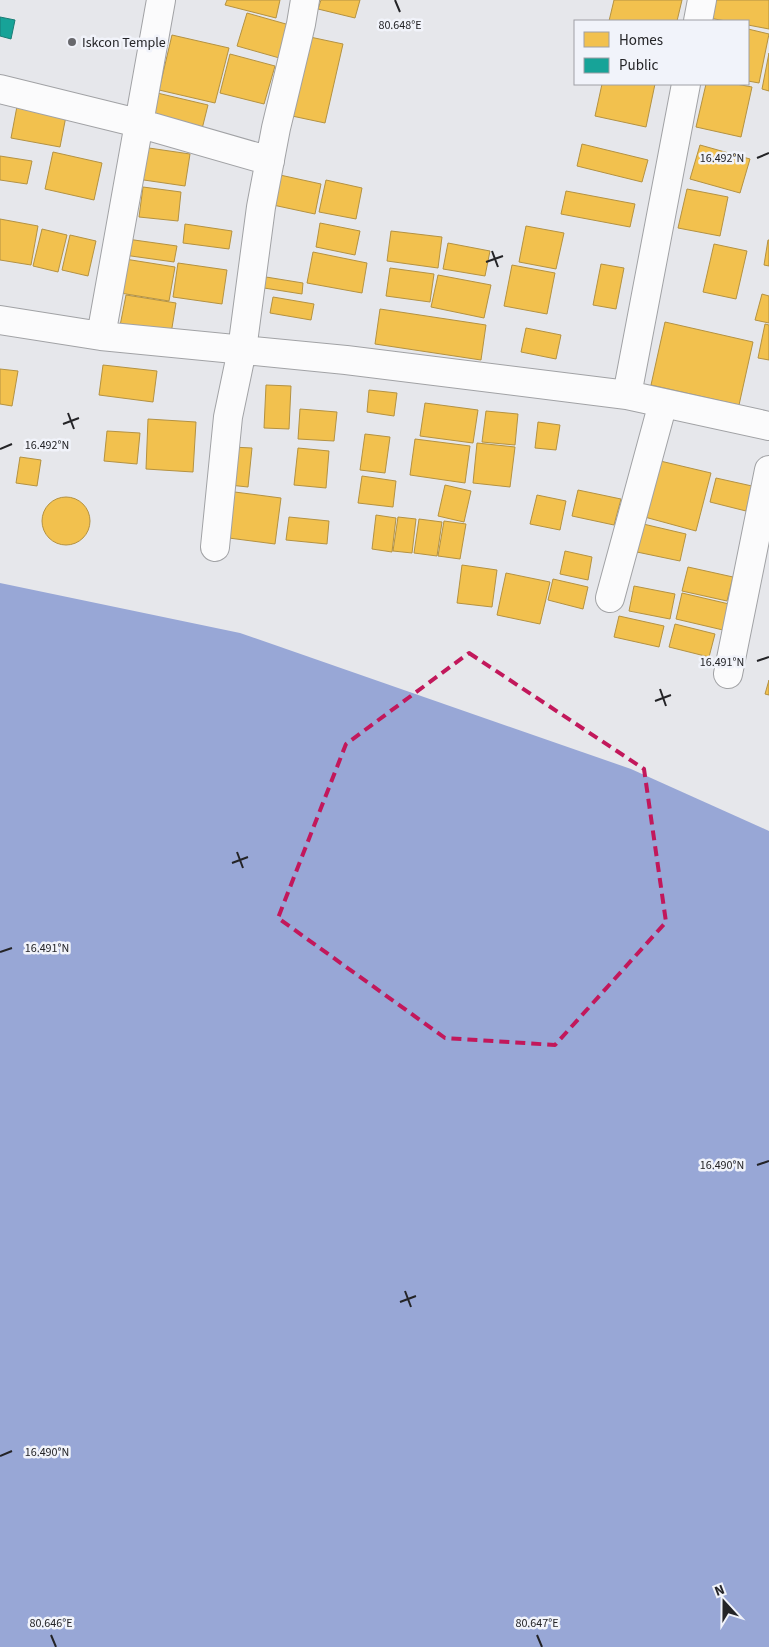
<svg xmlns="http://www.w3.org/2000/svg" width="769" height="1647" font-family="'Source Sans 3',sans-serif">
  <rect width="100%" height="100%" fill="#e6e7eb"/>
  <path fill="#98a7d6" d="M0,583L240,633L631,769L769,831V1647H0Z"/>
  <path fill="#f2c14e" stroke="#b49242" d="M227,0H280L276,18L225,5Z
    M321,0H360L355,18L318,9Z
    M614,0H682L677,21H609Z
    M713,0H769V29L748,25V21H726L709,18Z
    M247,13L293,26L283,59L237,46Z
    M748,29L769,34L759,83L748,81Z
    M172,35L229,48L215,103L159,90Z
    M310,37L343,44L325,123L292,116Z
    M769,53V91L762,89Z
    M230,54L275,66L264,104L220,93Z
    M602,84H655L646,127L595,116Z
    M706,84H736L752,87L741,137L696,127Z
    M153,92L208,105L201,133L145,121Z
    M18,101L67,111L60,147L11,138Z
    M582,144L648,160L642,182L577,166Z
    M700,145L750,159L740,193L690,179Z
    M142,147L190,154L185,186L137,179Z
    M53,152L102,163L94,200L45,189Z
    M0,156L32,161L27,184L0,180Z
    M280,175L321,184L315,214L273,205Z
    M326,180L362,188L356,219L319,212Z
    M143,187L181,192L178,221L139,217Z
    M687,189L728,197L720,236L678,228Z
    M566,191L635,204L630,227L561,214Z
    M0,219L38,226L31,265L0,260Z
    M320,223L360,231L355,255L316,247Z
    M185,224L232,231L229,249L183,243Z
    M526,226L564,233L556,269L519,262Z
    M42,229L67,235L58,272L33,266Z
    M391,231L442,237L438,268L387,261Z
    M70,235L96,241L88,276L62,270Z
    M127,239L177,246L174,262L124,255Z
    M768,240H769V266L764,265Z
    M448,243L490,251L485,276L443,269Z
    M714,244L747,251L736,299L703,292Z
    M313,252L367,263L362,293L307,283Z
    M125,259L175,267L169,301L120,293Z
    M178,263L227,270L222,304L173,297Z
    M601,264L624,268L616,309L593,305Z
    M512,265L555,273L547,314L504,306Z
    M390,268L434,274L430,302L386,296Z
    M438,275L491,285L484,318L431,307Z
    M266,277L303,283L302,294L264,288Z
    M762,294L769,296V323L755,320Z
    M126,295L176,303L170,340L119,331Z
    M273,297L314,304L311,320L270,313Z
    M380,309L486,325L481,360L375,344Z
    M665,322L753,342L739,405L651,385Z
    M765,324L769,325V360L758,358Z
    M526,328L561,335L556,359L521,352Z
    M103,365L157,371L153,402L99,395Z
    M0,369L18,371L12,406L0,404Z
    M266,385L291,386L289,429L264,428Z
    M369,390L397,393L394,416L367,412Z
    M425,403L478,410L473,443L420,436Z
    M300,409L337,412L334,441L298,439Z
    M486,411L518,414L515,445L482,442Z
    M148,419L196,422L193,472L146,469Z
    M538,422L560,425L556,450L535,448Z
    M107,431L140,433L137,464L104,461Z
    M365,434L390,437L385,473L360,470Z
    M415,439L470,446L465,483L410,475Z
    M477,443L515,447L510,487L473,483Z
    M232,447L252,448L248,487L229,485Z
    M298,448L329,451L326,488L294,485Z
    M20,457L41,460L37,486L16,483Z
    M656,460L711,473L696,531L641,516Z
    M362,476L396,481L393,507L358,503Z
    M716,478L752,486L746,511L710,502Z
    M445,485L471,491L464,522L438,516Z
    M578,490L621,499L614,525L572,516Z
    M227,491L281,498L275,544L221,537Z
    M537,495L566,501L560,530L530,524Z
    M42 521a24 24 0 1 1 48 0a24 24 0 1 1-48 0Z
    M376,515L396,518L392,552L372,549Z
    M289,517L329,521L327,544L286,540Z
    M398,517L416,519L412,553L393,551Z
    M419,519L442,522L437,556L414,553Z
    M444,521L466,524L460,559L438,556Z
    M639,523L686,534L680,561L632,551Z
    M565,551L592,557L588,580L560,574Z
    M462,565L497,570L492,607L457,603Z
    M688,567L733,577L727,601L682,591Z
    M506,573L550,582L540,624L497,615Z
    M553,579L588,587L583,609L548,600Z
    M634,586L675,594L670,619L629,611Z
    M682,593L729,604L723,630L676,619Z
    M619,616L664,626L659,647L614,637Z
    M675,624L715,634L709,657L669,647Z
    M769,680V695L765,694Z"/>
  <path fill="#17a398" stroke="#1b7d76" d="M0,17L15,20L11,39L0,36Z"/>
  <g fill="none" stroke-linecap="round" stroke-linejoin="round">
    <defs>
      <path id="minor" d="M698,21L702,0
        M0,89L138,123L270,161
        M0,320L101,336L346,360L627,395L769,426
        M101,336L161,0
        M627,395L686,84
        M215,547L228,417L242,350L261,207L276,128L301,24L305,0
        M610,598L663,403
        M728,674L769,470"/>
    </defs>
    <use href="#minor" stroke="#a1a2a5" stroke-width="30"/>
    <use href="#minor" stroke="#fbfbfc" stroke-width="28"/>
  </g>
  <path fill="none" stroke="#c2185b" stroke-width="4" stroke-dasharray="10 6" stroke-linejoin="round" d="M469,653L644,769L666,922L555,1045L445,1038L278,918L346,744Z"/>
  <path fill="none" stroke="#242427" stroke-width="2" d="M395,0L400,12M757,158L769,153M492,251L498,267M486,262L503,256M68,413L74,429M63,424L79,418M0,449L12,444M757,661L769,657M660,689L666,706M655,701L671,695M237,852L243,868M232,863L248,857M0,952L12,948M757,1165L769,1161M405,1291L411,1307M400,1302L416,1296M0,1456L12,1451M51,1635L56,1647M537,1635L542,1647"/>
  <circle fill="#68686c" stroke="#f1f3fa" stroke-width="2" cx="72" cy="42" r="5"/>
  <g text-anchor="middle" stroke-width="5" stroke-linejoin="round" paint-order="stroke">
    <g font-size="14" fill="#242427" stroke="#f1f3fa" text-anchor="start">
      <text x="82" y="47">Iskcon Temple</text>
    </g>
  </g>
  <g font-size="12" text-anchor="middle" fill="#242427" stroke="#f1f3fa" stroke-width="5" stroke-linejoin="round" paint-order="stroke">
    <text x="400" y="29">80.648°E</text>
    <text x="722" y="162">16.492°N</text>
    <text x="47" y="449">16.492°N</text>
    <text x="722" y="666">16.491°N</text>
    <text x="47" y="952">16.491°N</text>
    <text x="722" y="1169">16.490°N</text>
    <text x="47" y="1456">16.490°N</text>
    <text x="51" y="1627">80.646°E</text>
    <text x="537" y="1627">80.647°E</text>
  </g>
  <rect x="574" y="20" width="175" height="65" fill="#f1f3fa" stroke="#9fa0a6"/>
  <rect x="584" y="32" width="25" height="15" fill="#f2c14e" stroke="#9fa0a6"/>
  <text x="619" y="45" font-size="15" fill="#242427">Homes</text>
  <rect x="584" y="58" width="25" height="15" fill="#17a398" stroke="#9fa0a6"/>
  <text x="619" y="70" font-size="15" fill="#242427">Public</text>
  <g transform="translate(724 1602) rotate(339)" stroke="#f1f3fa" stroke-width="4" paint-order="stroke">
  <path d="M0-4L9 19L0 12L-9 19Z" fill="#242427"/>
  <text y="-8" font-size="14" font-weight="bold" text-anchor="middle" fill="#242427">N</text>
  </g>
</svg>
